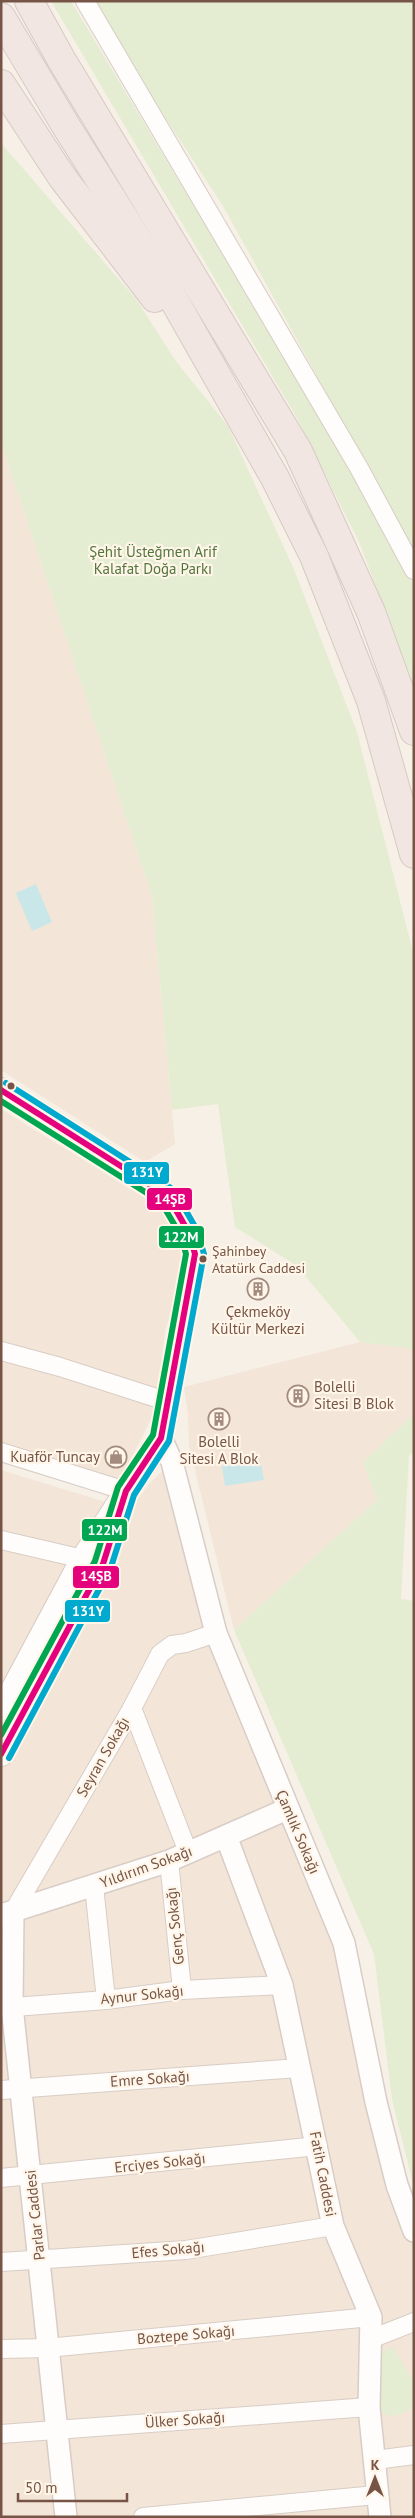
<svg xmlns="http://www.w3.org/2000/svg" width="415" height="2518" font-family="'PT Sans',sans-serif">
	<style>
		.residential { fill: #f3e5d7 }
		.green { fill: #e4edd1 }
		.water { fill: #c9e7e8 }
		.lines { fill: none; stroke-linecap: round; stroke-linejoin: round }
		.minor-casing { stroke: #d8cdc6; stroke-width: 20 }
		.tertiary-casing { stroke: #d8cdc6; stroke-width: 24 }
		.secondary-casing { stroke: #d7ccc4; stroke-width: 26 }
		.motorway-casing { stroke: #d6cac4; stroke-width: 30 }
		.minor { stroke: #fefdfb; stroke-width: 18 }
		.tertiary { stroke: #fefdfb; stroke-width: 21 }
		.secondary { stroke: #fefdfb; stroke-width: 24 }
		.motorway { stroke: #f1e6e2; stroke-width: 28 }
		.bus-1-casing { stroke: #fff5e8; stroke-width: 10 }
		.bus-2-casing { stroke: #fff5e8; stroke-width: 10 }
		.bus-3-casing { stroke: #fff5e8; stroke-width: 10 }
		.bus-1 { stroke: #e5007d; stroke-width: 6 }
		.bus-2 { stroke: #00a651; stroke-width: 6 }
		.bus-3 { stroke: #00a9ce; stroke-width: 6 }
		.bus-dot { fill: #765547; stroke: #fff5e8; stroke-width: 2 }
		.labels { text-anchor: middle; stroke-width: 4.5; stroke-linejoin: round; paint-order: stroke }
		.bus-label { font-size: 14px; fill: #765547; stroke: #fff5e8; text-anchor: start }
		.park-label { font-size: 15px; fill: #50763c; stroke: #fff5e8 }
		.poi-label { font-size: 15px; fill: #765547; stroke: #fff5e8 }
		.street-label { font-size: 15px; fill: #765547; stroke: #fff5e8 }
		.line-badge { stroke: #fff5e8; stroke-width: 2 }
		.badge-label { font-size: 14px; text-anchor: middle; font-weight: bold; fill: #fff }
	</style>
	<rect width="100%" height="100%" fill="#f7f0e7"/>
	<g class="residential">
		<polygon points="1,442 152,896 175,1144 145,1162 1,1070"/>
		<polygon points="1,1109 182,1221 185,1266 165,1331 156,1409 118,1485 1,1450"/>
		<polygon points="360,1342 408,1348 414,1352 414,1414 363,1462 377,1500 234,1630 189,1445 188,1414 184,1387"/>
		<polygon points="174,1459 212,1633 336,1918 414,2230 414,2517 1,2517 1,1764 133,1505 151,1482"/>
		<polygon points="1,1470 109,1503 1,1703"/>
	</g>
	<g class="green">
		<polygon points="51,1 71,1 341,452 406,570 414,586 414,688 360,544 297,418"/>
		<polygon points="96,1 414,1 414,551 223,206 140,79"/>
		<polygon points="1,143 136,299 175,360 228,426 293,567 357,732 414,956 414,1352 408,1348 360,1342 297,1266 235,1227 218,1104 172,1110 152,896 1,442"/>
		<polygon points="414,1414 414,1452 409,1455 401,1599 414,1601 414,2188 392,2099 374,1954 234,1630 377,1500 363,1462"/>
		<path d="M 393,2347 L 414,2384 L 414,2407 C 396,2418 390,2419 373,2408 L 373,2354 Z"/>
	</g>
	<g class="water">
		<polygon points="36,884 52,922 32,931 16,893"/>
		<polygon points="260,1460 264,1480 225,1486 222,1466"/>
	</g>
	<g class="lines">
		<g class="minor-casing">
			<g id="minor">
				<polyline points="85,1 359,468 414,570"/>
				<polyline points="1,1351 60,1367 169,1402"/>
				<polyline points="1,1452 126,1491"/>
				<polyline points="1,1540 83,1559"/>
				<polyline points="132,1708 188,1852"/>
				<polyline points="169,1861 182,1990"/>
				<polyline points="94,1886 106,2000"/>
				<polyline points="13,1912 132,1708 160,1654 172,1645 186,1643 216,1633"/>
				<polyline points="1,2008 106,2000 182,1990 282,1985"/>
				<polyline points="1,2090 299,2068"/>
				<polyline points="1,2178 318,2146"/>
				<polyline points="1,2262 186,2250 333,2226"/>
				<polyline points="371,2339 414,2322"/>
				<polyline points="1,2349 47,2348 371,2317"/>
				<polyline points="1,2434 369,2407"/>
				<polyline points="375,2460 414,2455"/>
				<polyline points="143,2517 376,2495"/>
			</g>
		</g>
		<g class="tertiary-casing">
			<g id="tertiary">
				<polyline points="161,1438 172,1462 216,1633 344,1943 376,2102 397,2185 414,2231"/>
				<polyline points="226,1836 282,1985 333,2226 371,2317 369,2407 380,2517"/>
				<polyline points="13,1912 12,2006 66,2517"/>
				<polyline points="1,1915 169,1861 287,1809"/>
			</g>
		</g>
		<g class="secondary-casing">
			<g id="secondary">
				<polyline points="1,1090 168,1196 189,1233 195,1254 161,1438 83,1559 1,1712"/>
				<polyline points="1,1754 103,1564 116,1524"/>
			</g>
		</g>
		<g class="motorway-casing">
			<g id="motorway">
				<polyline points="29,1 61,59 298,451 371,612 414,731"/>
				<polyline points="1,17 66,126 158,272 275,478 314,556 371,701 414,854"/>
				<polyline points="1,84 62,177 155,298"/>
			</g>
		</g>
		<use href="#minor" class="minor"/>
		<use href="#tertiary" class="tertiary"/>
		<use href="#secondary" class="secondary"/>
		<use href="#motorway" class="motorway"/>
		<g class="bus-1-casing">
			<polyline id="bus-1" points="1,1090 168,1196 189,1233 195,1254 161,1438 126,1491 103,1564 1,1754"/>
		</g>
		<g class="bus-2-casing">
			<polyline id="bus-2" points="1,1101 161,1202 181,1236 186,1254 153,1435 118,1487 95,1561 1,1735"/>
		</g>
		<g class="bus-3-casing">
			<polyline id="bus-3" points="6,1083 174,1190 197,1230 204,1254 169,1441 134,1495 111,1567 9,1758"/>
		</g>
		<use href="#bus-1" class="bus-1"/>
		<use href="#bus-2" class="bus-2"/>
		<use href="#bus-3" class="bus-3"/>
	</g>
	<defs>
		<g id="building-ring" transform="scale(1.125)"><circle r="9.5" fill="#fff5e8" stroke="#a38b7f" stroke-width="1.5"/><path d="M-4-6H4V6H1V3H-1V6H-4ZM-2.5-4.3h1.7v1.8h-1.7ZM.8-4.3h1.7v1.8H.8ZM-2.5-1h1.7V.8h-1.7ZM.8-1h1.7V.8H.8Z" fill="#a38b7f"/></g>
		<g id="shop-ring" transform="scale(1.125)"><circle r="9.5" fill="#fff5e8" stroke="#a38b7f" stroke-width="1.5"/><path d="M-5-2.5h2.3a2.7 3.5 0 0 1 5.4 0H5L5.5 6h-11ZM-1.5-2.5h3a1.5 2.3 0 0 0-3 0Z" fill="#a38b7f"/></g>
	</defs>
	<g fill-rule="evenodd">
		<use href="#building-ring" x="258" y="1289"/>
		<use href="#building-ring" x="298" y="1396"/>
		<use href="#building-ring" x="219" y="1419"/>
		<use href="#shop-ring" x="116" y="1457"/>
	</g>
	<g class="bus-dot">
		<circle cx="11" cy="1086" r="4.5"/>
		<circle cx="203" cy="1259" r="4.5"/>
	</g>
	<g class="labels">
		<g class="bus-label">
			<text x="212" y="1256">Şahinbey<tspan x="212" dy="17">Atatürk Caddesi</tspan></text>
		</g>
		<g class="park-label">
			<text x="153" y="557">Şehit Üsteğmen Arif<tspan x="153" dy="17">Kalafat Doğa Parkı</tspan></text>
		</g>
		<g class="poi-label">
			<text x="258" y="1317">Çekmeköy<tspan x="258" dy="17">Kültür Merkezi</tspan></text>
			<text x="314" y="1392" text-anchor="start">Bolelli<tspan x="314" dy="17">Sitesi B Blok</tspan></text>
			<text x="219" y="1447">Bolelli<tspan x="219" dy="17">Sitesi A Blok</tspan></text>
			<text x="100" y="1462" text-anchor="end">Kuaför Tuncay</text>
		</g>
		<g class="street-label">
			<text transform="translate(103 1757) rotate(-60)" y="5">Seyran Sokağı</text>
			<text transform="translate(298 1832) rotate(67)" y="5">Çamlık Sokağı</text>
			<text transform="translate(146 1867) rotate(-20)" y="5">Yıldırım Sokağı</text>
			<text transform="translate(175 1926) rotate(-96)" y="5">Genç Sokağı</text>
			<text transform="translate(142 1995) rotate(-6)" y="5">Aynur Sokağı</text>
			<text transform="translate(150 2079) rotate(-4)" y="5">Emre Sokağı</text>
			<text transform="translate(160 2163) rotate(-6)" y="5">Erciyes Sokağı</text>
			<text transform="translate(323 2174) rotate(79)" y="5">Fatih Caddesi</text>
			<text transform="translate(35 2215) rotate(-96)" y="5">Parlar Caddesi</text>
			<text transform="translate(168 2250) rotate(-5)" y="5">Efes Sokağı</text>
			<text transform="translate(186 2335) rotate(-5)" y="5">Boztepe Sokağı</text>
			<text transform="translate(185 2420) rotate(-4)" y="5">Ülker Sokağı</text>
		</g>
	</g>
	<g class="line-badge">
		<rect x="123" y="1161" width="47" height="24" rx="5" fill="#00a9ce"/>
		<rect x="146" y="1187" width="47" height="24" rx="5" fill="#e5007d"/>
		<rect x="158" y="1225" width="47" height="24" rx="5" fill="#00a651"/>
		<rect x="81" y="1518" width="47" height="24" rx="5" fill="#00a651"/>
		<rect x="72" y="1565" width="48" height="24" rx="5" fill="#e5007d"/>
		<rect x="64" y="1599" width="47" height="24" rx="5" fill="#00a9ce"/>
	</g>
	<g class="badge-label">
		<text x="147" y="1177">131Y</text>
		<text x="170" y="1204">14ŞB</text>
		<text x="181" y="1242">122M</text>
		<text x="105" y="1535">122M</text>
		<text x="96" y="1581">14ŞB</text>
		<text x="88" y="1616">131Y</text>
	</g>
	<rect width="415" height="2518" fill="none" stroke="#765547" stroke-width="5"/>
	<g transform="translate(375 2478)" stroke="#fff5e8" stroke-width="4" paint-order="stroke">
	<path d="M0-4L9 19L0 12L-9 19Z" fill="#765547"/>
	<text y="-8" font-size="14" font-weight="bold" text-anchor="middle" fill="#765547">K</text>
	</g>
	<path d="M18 2493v8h109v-8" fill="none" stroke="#765547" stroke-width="2.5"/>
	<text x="25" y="2493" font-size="15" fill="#765547" stroke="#fff5e8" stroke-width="4" paint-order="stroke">50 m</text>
</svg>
